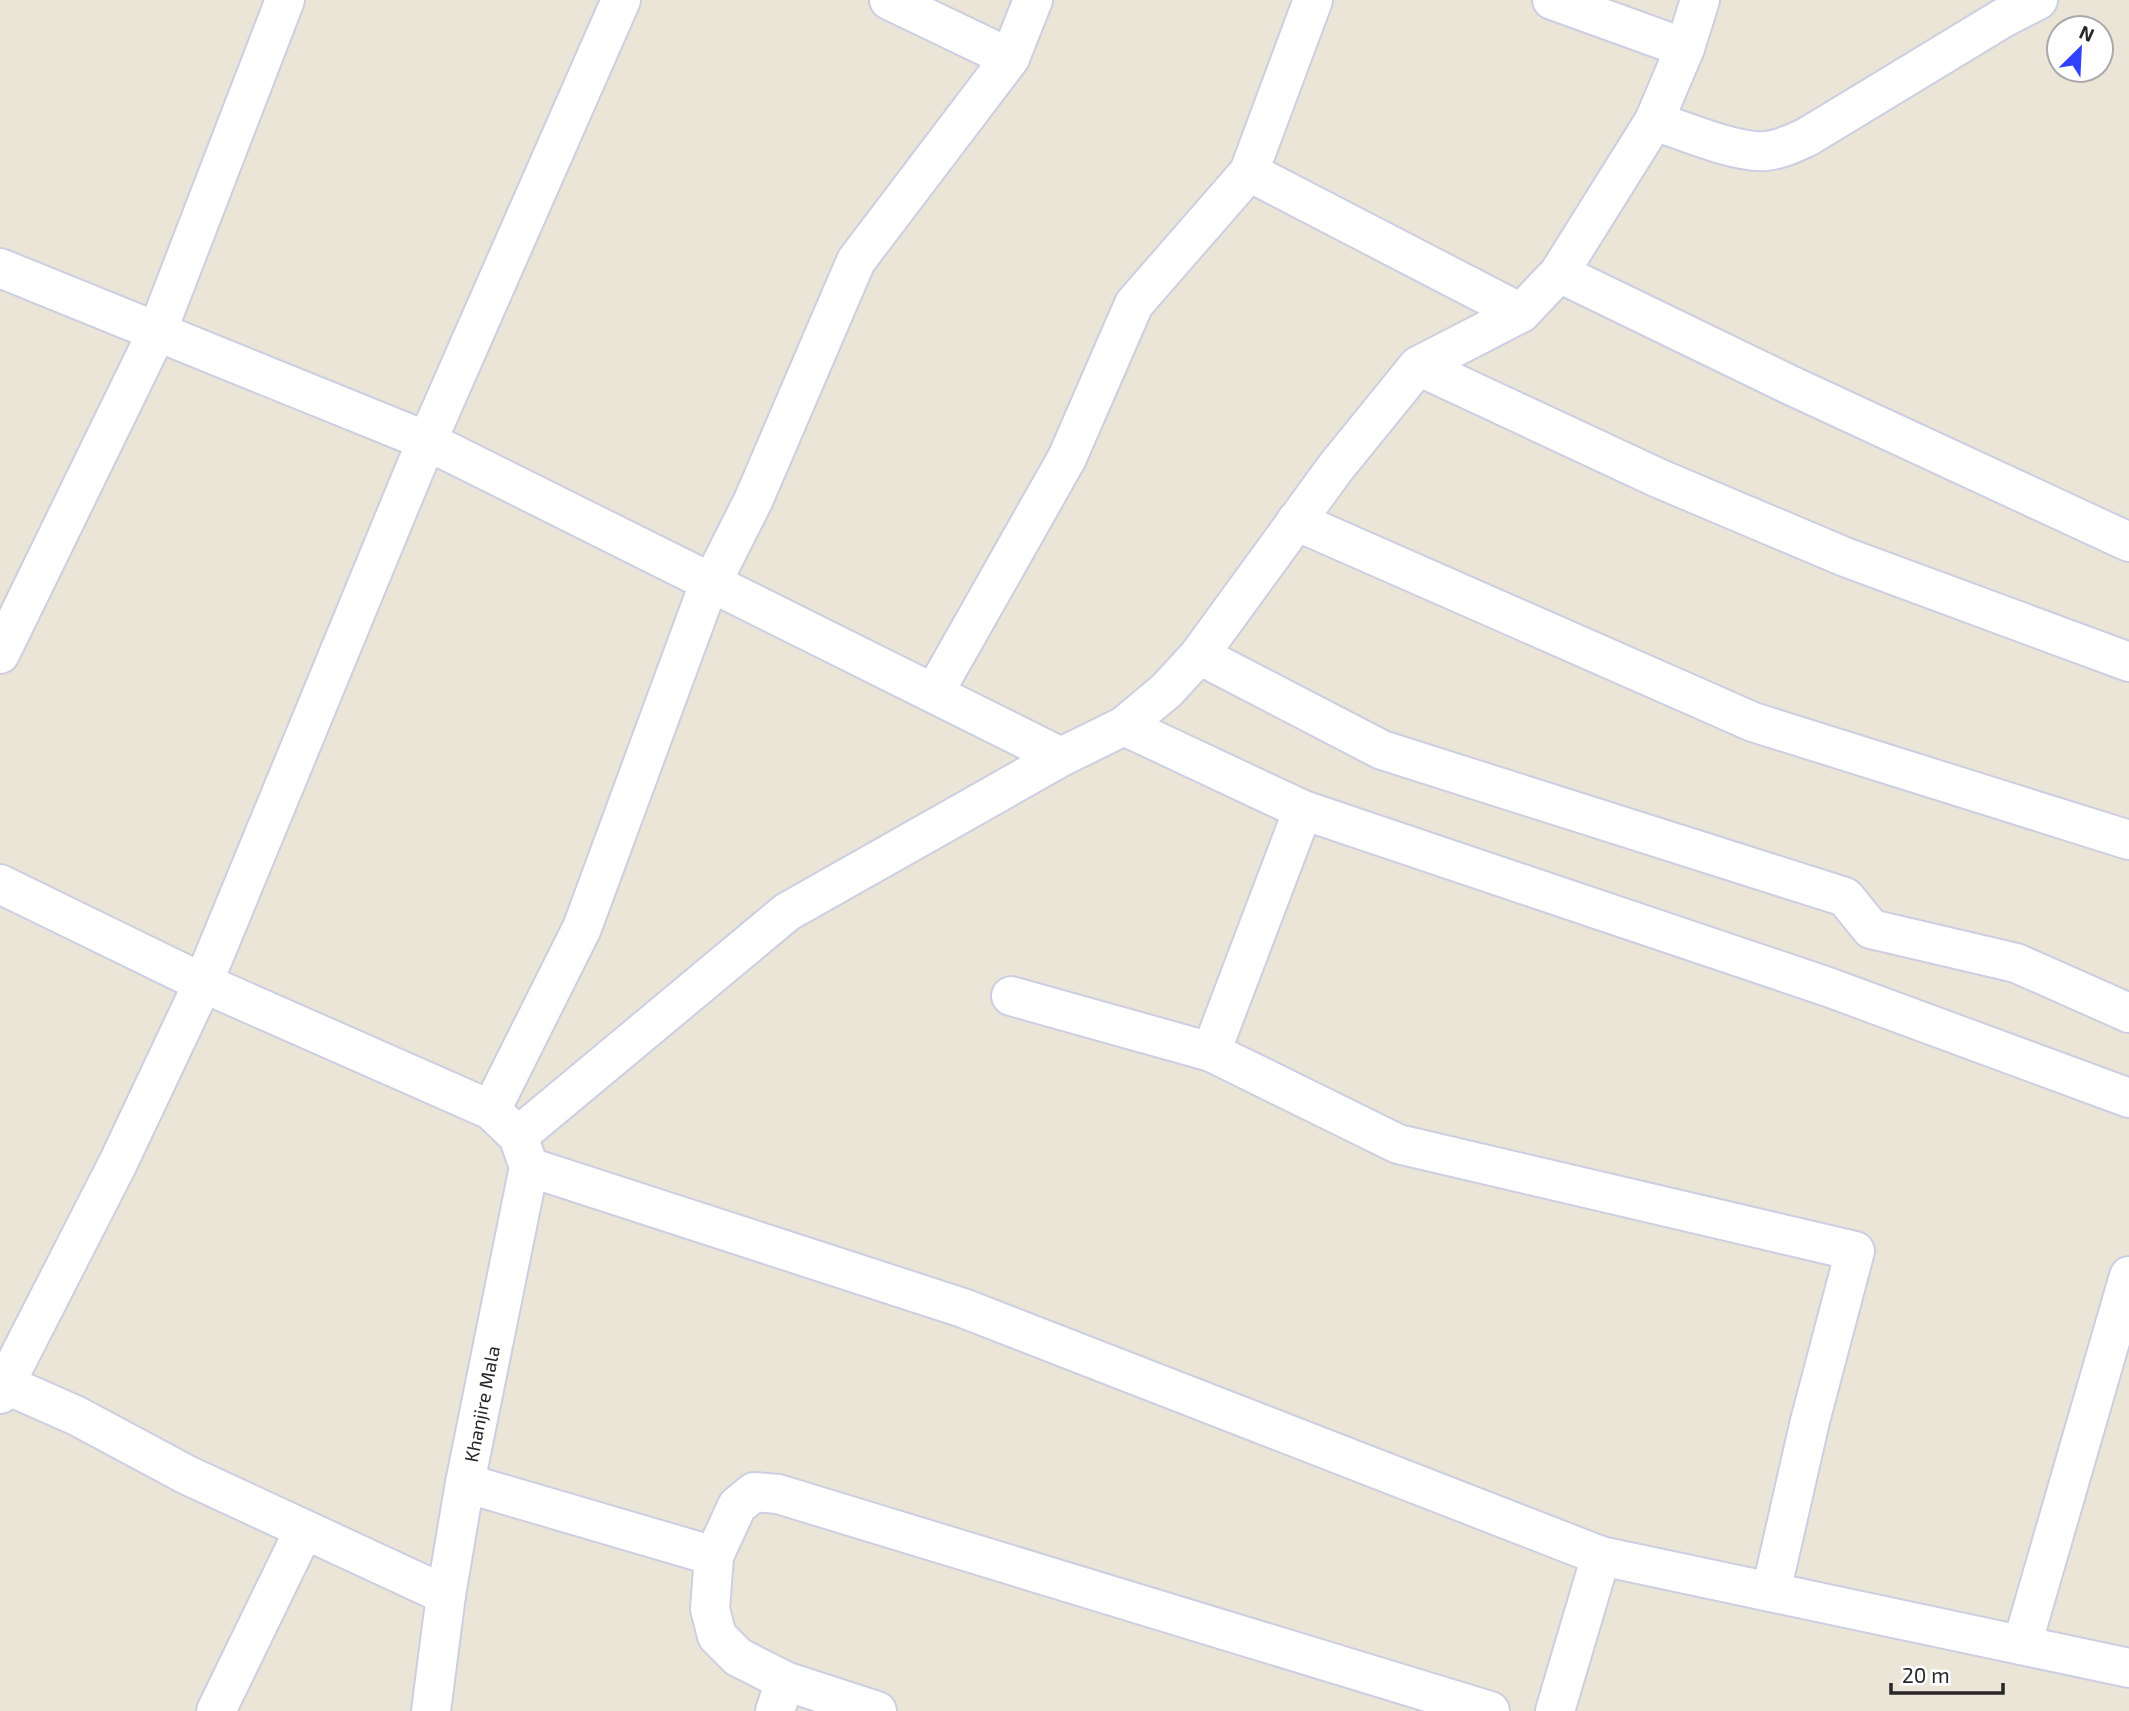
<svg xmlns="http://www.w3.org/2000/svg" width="2129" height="1711" font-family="'Exo 2',sans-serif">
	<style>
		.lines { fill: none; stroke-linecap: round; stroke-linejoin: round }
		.street-casing { stroke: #cccee2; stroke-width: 42 }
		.secondary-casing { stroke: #cccee2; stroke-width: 42 }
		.street { stroke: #fff; stroke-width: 38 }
		.secondary { stroke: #fff; stroke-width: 38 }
		.labels { text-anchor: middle; stroke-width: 6; stroke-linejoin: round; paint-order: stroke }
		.street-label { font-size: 19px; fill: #272727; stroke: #fff }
	</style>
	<rect width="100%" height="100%" fill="#ebe5d7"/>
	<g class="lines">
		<g class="street-casing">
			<g id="street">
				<polyline points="889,0 1010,58"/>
				<polyline points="1552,0 1685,48"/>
				<path d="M 1654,121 C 1682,130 1738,154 1765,151 C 1780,150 1794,143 1807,137 L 2003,18 L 2038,0"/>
				<polyline points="1249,172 1521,313"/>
				<polyline points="0,268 427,441 1061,757"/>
				<polyline points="1559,273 1788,384 2129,542"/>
				<polyline points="1418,366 1658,478 1845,557 2129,662"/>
				<polyline points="1296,521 1753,722 2129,840"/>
				<polyline points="0,654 157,332 285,0"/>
				<polyline points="1199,655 1382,750 1845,897 1871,929 2016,963 2129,1013"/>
				<polyline points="934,693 1067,458 1134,304 1249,172 1313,0"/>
				<polyline points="1124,726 1303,810 1828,987 2129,1098"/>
				<polyline points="1303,810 1211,1052 1398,1144 1855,1251 1810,1421 1771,1592"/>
				<polyline points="1011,996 1211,1052"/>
				<polyline points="491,1110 582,928 703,600 753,501 856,261 1010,58 1033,0"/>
				<polyline points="0,1382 77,1416 187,1475 446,1595"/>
				<polyline points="0,1394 118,1163 203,983 414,471 621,0"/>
				<polyline points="465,1483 714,1556"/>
				<polyline points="2022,1645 2129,1276"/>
				<polyline points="785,1681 738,1657 717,1636 710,1609 714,1556 737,1506 754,1492 778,1494 1490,1711"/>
				<polyline points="216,1711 304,1530"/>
				<polyline points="775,1711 785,1681 877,1711"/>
				<polyline points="1555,1711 1601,1556"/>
			</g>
		</g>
		<g class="secondary-casing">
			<g id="secondary">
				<polyline points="0,884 203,983 491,1110 518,1136 529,1167 465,1483 446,1595 431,1711"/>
				<polyline points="518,1136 787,912 1061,757 1124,726 1167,690 1199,655 1336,467 1418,366 1521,313 1559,273 1654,121 1685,48 1700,0"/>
				<polyline points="529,1167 963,1308 1601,1556 2129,1668"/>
			</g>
		</g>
		<use href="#street" class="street"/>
		<use href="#secondary" class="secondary"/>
	</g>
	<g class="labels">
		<g class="street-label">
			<text transform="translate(482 1404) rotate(-79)" y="7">Khanjire Mala</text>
		</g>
	</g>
	<g transform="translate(2080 49) rotate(24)"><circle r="33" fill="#ffffff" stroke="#a9a9a9" stroke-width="2"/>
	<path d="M0-5L12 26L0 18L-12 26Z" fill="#3142ff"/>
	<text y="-10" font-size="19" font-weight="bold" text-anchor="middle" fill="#272727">N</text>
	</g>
	<path d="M1891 1683v10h112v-10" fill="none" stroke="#272727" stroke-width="3.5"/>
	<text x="1902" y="1683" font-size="21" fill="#272727" stroke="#ffffff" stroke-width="5" paint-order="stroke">20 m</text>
</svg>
